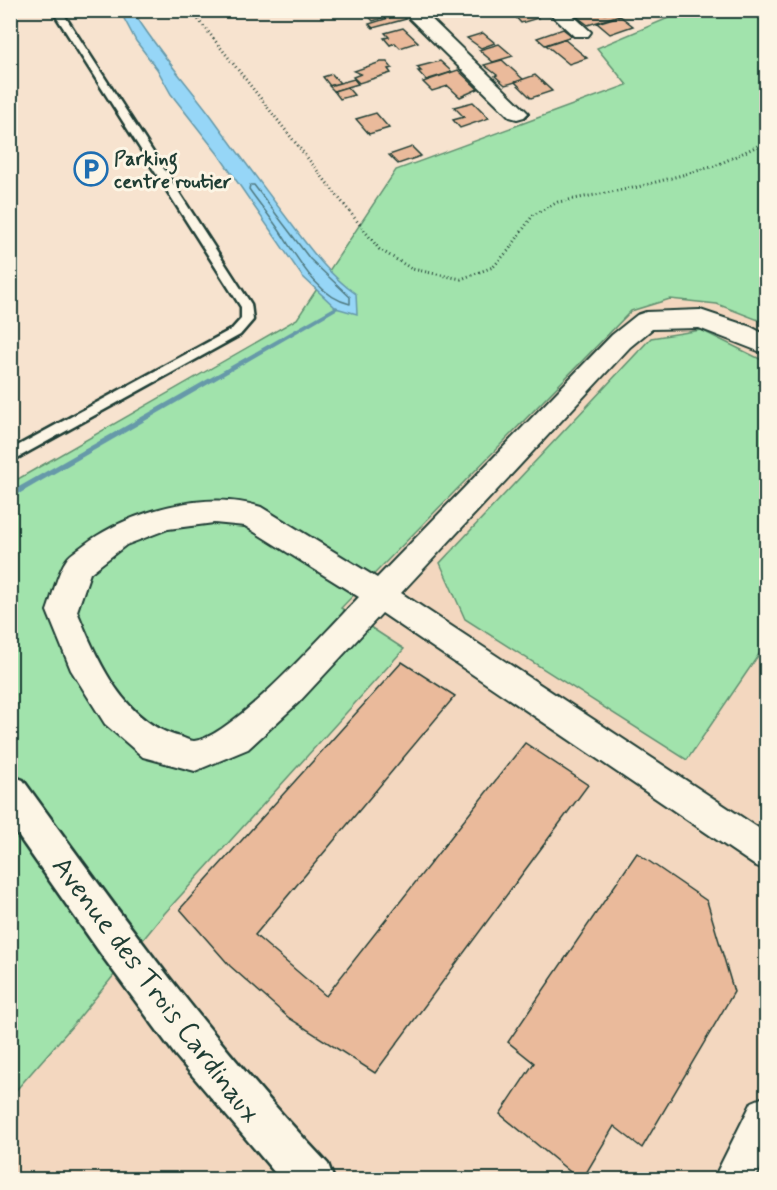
<svg xmlns="http://www.w3.org/2000/svg" width="777" height="1190" font-family="Mynerve,sans-serif">
	<style>
		.built { fill: #f3d7bf }
		.green { fill: #a1e3ac; stroke: #609070; stroke-width: 1.5 }
		.water { fill: #96d6f7; stroke: #6699a9; stroke-width: 1.5 }
		.lines { fill: none; stroke-linecap: round; stroke-linejoin: round }
		.shore { stroke: #4f7a82; stroke-width: 1.5 }
		.stream { fill: #6699a9; fill-rule: evenodd }
		.building { fill: #eaba9b; stroke: #1f3d34; stroke-width: 1.5 }
		.service-casing { stroke: #1f3d34; stroke-width: 5 }
		.minor-casing { stroke: #1f3d34; stroke-width: 4 }
		.secondary-casing { stroke: #1f3d34; stroke-width: 5 }
		.path { stroke: #1f3d34; stroke-width: 3; stroke-dasharray: 1 3; stroke-linecap: butt }
		.service { fill: #fcf5e5; fill-rule: evenodd }
		.minor { fill: #fcf5e5; fill-rule: evenodd }
		.secondary { fill: #fcf5e5; fill-rule: evenodd }
		.labels { text-anchor: middle; stroke-width: 6; stroke-linejoin: round; paint-order: stroke }
		.far-poi-label { font-size: 20px; font-weight: bold; fill: #1f3d34; stroke: #fcf5e5; text-anchor: start }
		.near-street-label { font-size: 28px; fill: #1f3d34; stroke: #fcf5e5 }
	</style>
	<rect width="100%" height="100%" fill="#f7e3cf"/>
	<filter id="ink" filterUnits="userSpaceOnUse"><feTurbulence type="fractalNoise" baseFrequency=".0167" numOctaves="2"/><feDisplacementMap in="SourceGraphic" scale="12" xChannelSelector="R" yChannelSelector="G"/><feConvolveMatrix kernelMatrix="1 2 1 2 8 2 1 2 1" color-interpolation-filters="sRGB"/></filter>
	<g filter="url(#ink)">
		<polygon class="built" points="670,299 717,304 766,323 766,1179 11,1180 11,1096 74,1024 164,914 403,648 341,608 631,311"/>
		<g class="green">
			<polygon points="685,11 766,11 766,323 717,304 670,299 631,311 341,608 404,649 164,914 74,1024 11,1096 11,483 297,319 396,170 627,85 597,48"/>
			<polygon points="701,330 766,362 766,644 687,760 465,619 440,563 651,338"/>
		</g>
		<path class="water" d="M 120,11 L 133,11 C 156,49 185,81 212,117 C 235,149 259,181 283,213 C 305,242 326,273 356,294 L 357,314 L 336,308 L 302,276 L 218,154 L 171,94 L 157,69 L 136,41 Z"/>
		<g class="lines">
			<path class="shore" d="M 250,185 L 254,185 L 310,259 L 350,297 L 350,304 C 315,296 296,254 277,227 C 268,214 258,202 249,189 Z"/>
			<polygon class="stream" points="336,306 338,307 338,309 10,499 10,492"/>
		</g>
		<g class="building">
			<polygon points="363,10 386,10 391,15 373,21"/>
			<polygon points="513,10 529,10 538,18 521,23 513,14 516,13"/>
			<polygon points="601,10 605,14 618,10 623,14 588,25 576,16"/>
			<polygon points="401,14 406,19 373,28 369,24"/>
			<polygon points="620,16 633,26 610,34 597,23"/>
			<polygon points="403,28 418,42 400,48 395,43 390,45 384,38 389,37 385,33"/>
			<polygon points="563,29 572,36 545,45 537,38"/>
			<polygon points="483,33 495,43 481,48 467,38"/>
			<polygon points="564,39 587,58 569,64 546,45"/>
			<polygon points="499,44 513,56 493,62 479,50"/>
			<polygon points="502,60 523,79 523,80 505,85 495,76 497,75 484,65"/>
			<polygon points="440,61 452,72 426,80 418,71 421,71 417,67"/>
			<polygon points="381,62 387,62 392,68 388,69 391,73 359,83 353,77 361,74 354,71"/>
			<polygon points="458,70 478,89 460,97 448,86 432,91 423,82"/>
			<polygon points="332,74 340,83 330,86 323,77"/>
			<polygon points="535,75 552,91 531,98 515,82"/>
			<polygon points="354,79 358,84 334,91 329,86"/>
			<polygon points="347,87 354,95 340,99 334,91"/>
			<polygon points="473,102 489,118 460,128 453,120 464,117 454,107"/>
			<polygon points="376,113 389,128 369,134 356,119"/>
			<polygon points="412,147 421,156 398,164 389,155"/>
			<polygon points="402,662 455,696 255,935 326,996 525,743 588,785 375,1073 289,1018 230,966 180,909"/>
			<polygon points="637,853 707,901 734,992 642,1148 614,1126 582,1180 580,1180 500,1114 534,1063 508,1042"/>
		</g>
		<g class="lines">
			<g class="service-casing">
				<polygon id="service" points="52,10 61,10 251,304 253,320 240,335 10,462 10,450 232,329 241,319 241,307"/>
			</g>
			<g class="minor-casing">
				<g id="minor">
					<polygon points="401,10 422,10 524,109 528,113 524,117 517,119 510,117"/>
					<polygon points="546,10 567,10 591,32 588,36 574,36"/>
					<path d="M 700,310 L 751,327 L 766,335 L 766,354 L 699,328 L 652,329 L 630,347 L 401,593 L 766,833 L 766,870 L 754,865 L 382,613 L 299,702 L 248,749 L 195,771 L 143,757 L 105,724 L 71,670 L 47,611 C 53,595 57,573 67,559 C 71,553 79,549 85,544 C 130,511 206,489 261,507 L 377,578 L 612,335 L 637,315 L 646,312 ZM 214,523 L 245,526 L 359,597 C 330,627 231,739 194,741 C 190,741 184,738 181,737 C 125,724 97,660 77,611 L 90,573 L 126,545 L 168,529 Z"/>
					<polygon points="766,1096 766,1157 755,1180 713,1180 752,1102"/>
				</g>
			</g>
			<g class="secondary-casing">
				<path id="secondary" d="M 10,775 L 23,780 C 119,913 215,1045 328,1164 L 334,1180 L 281,1180 L 176,1056 L 103,957 L 10,824 Z"/>
			</g>
			<polyline class="path" points="191,10 379,249 412,269 461,279 493,267 509,250 533,215 558,202 638,187 715,166 766,142"/>
			<use href="#service" class="service"/>
			<use href="#minor" class="minor"/>
			<use href="#secondary" class="secondary"/>
		</g>
	</g>
	<defs>
		<g id="parking-ring" transform="scale(1.725)"><circle r="9.5" fill="#fcf5e5" stroke="#1f6fb2" stroke-width="1.5"/><path d="M-3.5-5.5H1a3.5 3.5 0 0 1 0 7H-1V5.5H-3.5ZM-1-3.4V-.6H.8a1.4 1.4 0 0 0 0-2.8Z" fill="#1f6fb2"/></g>
	</defs>
	<g fill-rule="evenodd">
		<use href="#parking-ring" x="91" y="169"/>
	</g>
	<g class="labels">
		<g class="far-poi-label">
			<text x="114" y="165">Parking<tspan x="114" dy="23">centre routier</tspan></text>
		</g>
		<g class="near-street-label">
			<text transform="translate(157 989) rotate(53)" y="10">Avenue des Trois Cardinaux</text>
		</g>
	</g>
	<rect width="777" height="1190" fill="none" stroke="#fcf5e5" stroke-width="36"/>
	<rect x="18" y="18" width="741" height="1154" fill="none" stroke="#1f3d34" stroke-width="2" filter="url(#ink)"/>
</svg>
